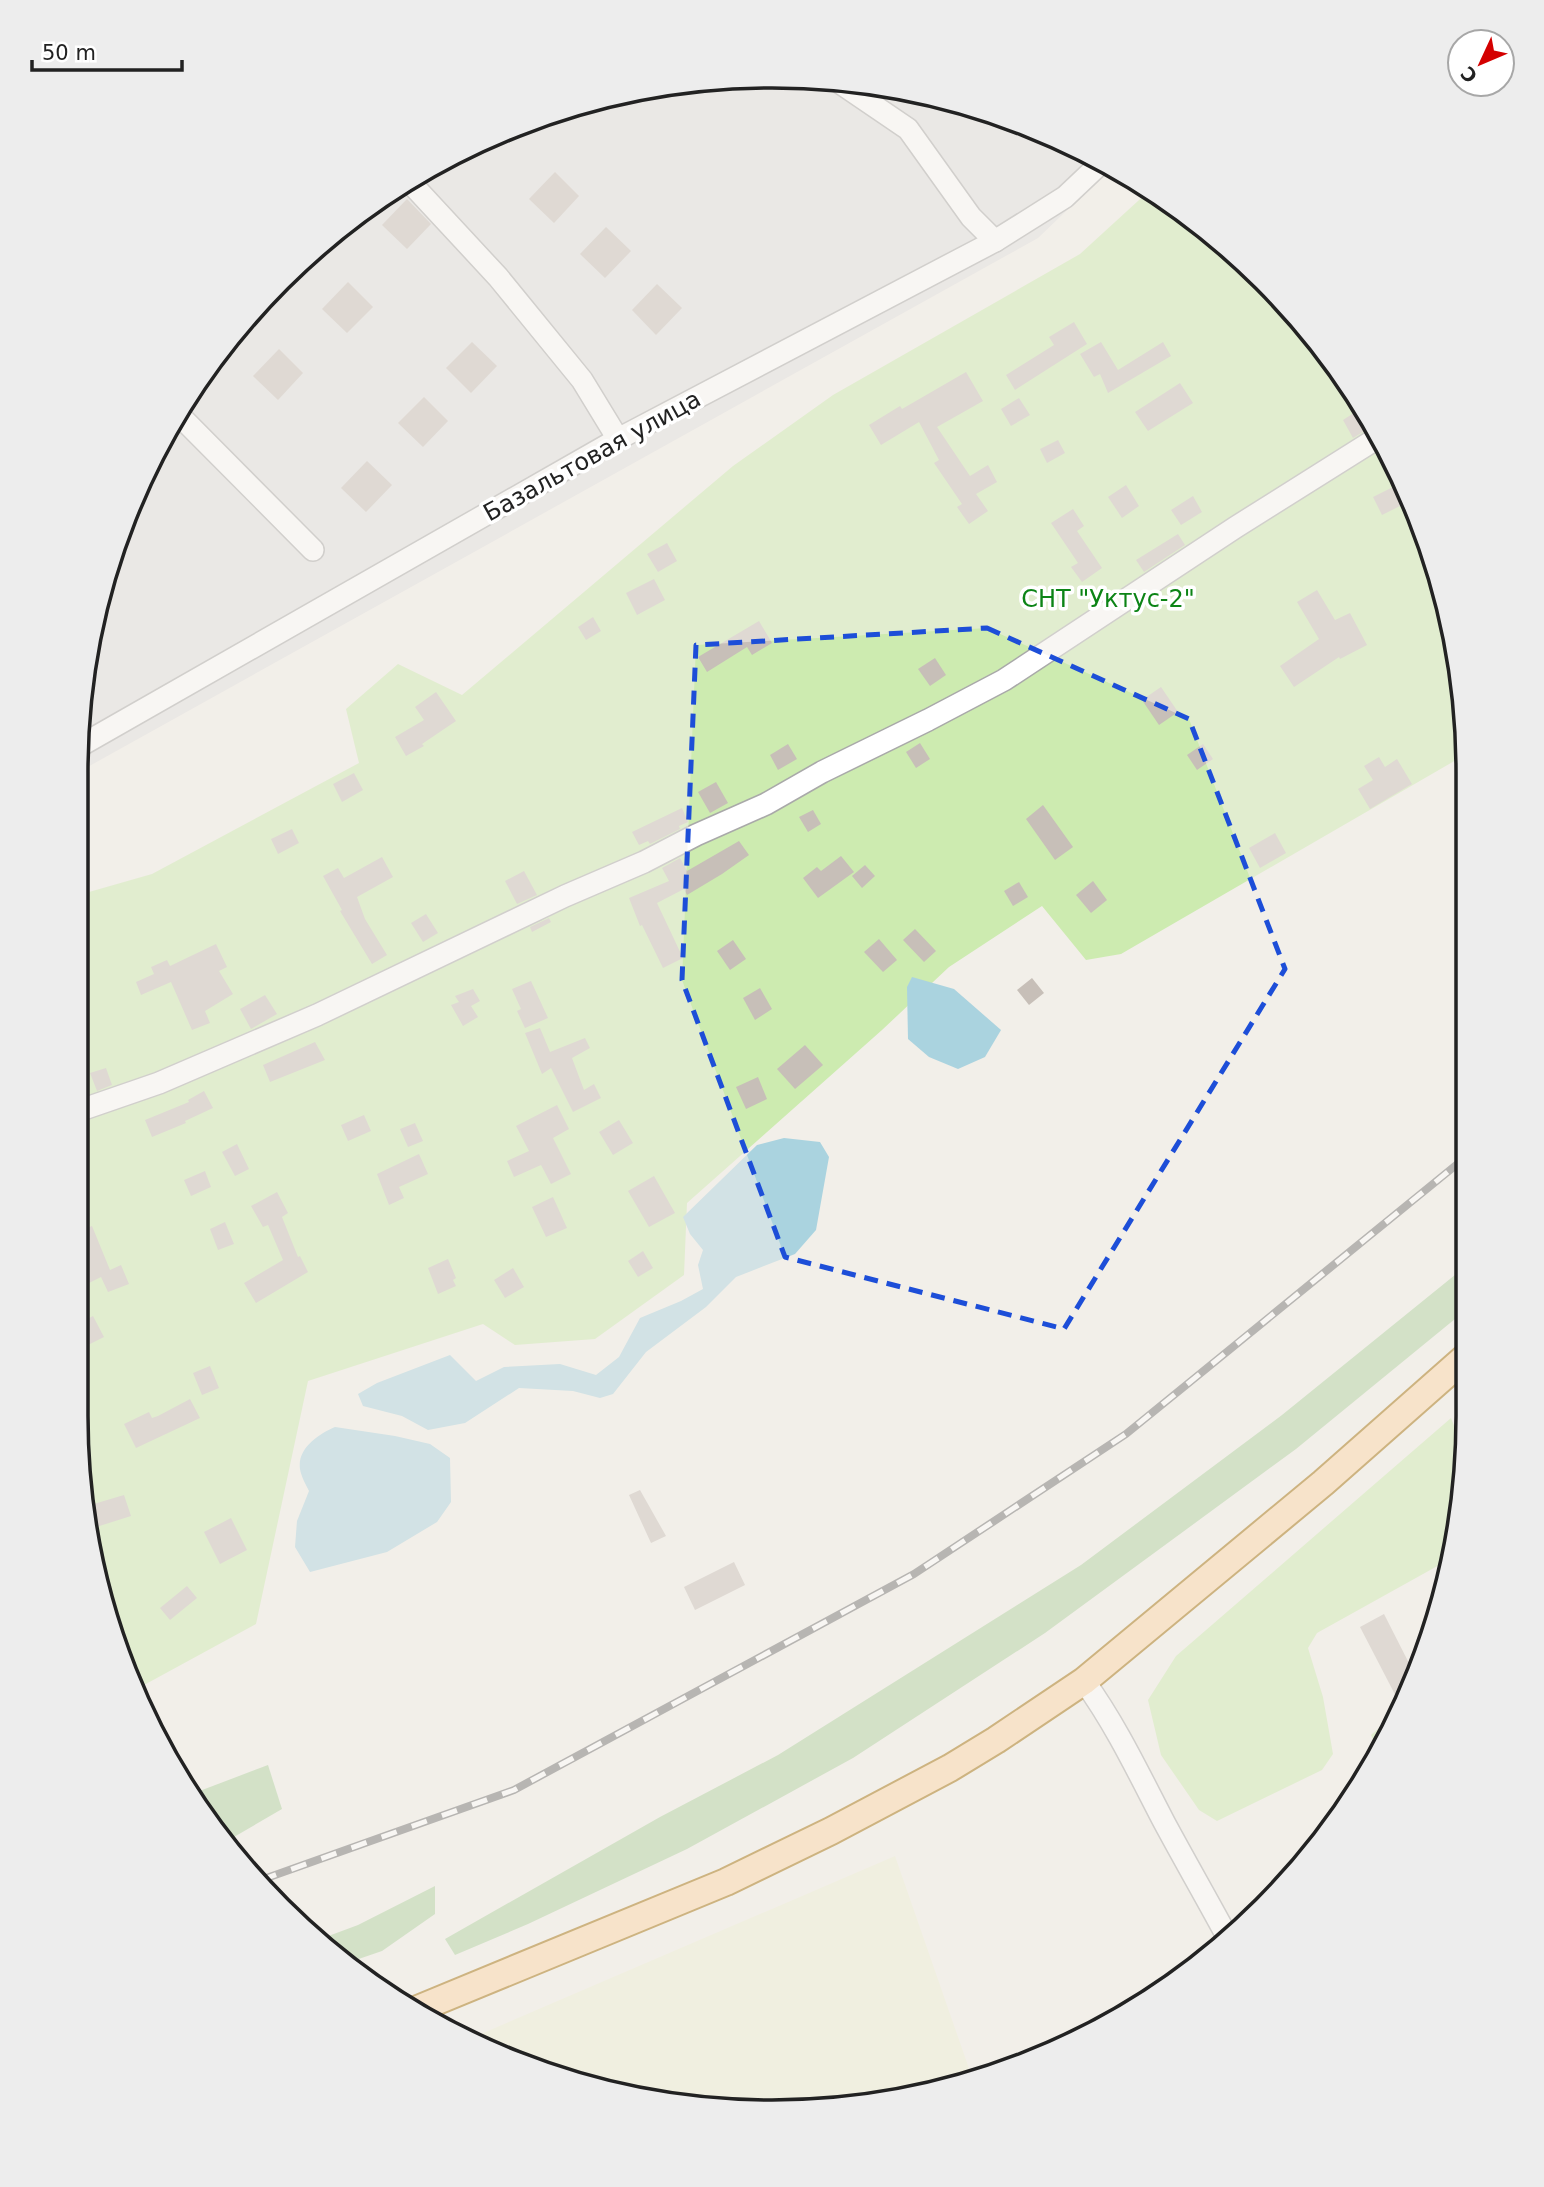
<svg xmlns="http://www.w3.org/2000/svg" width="1544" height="2187" font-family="'DejaVu Sans',sans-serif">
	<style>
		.residential { fill: #e0dfdf }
		.farmland { fill: #eef0d5 }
		.grass { fill: #cdebb0 }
		.forest { fill: #add19e }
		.water { fill: #aad3df }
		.building { fill: #c7bfb8 }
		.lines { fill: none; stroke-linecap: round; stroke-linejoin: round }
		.minor-casing { stroke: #a9a9a9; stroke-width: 24 }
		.major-casing { stroke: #a06b00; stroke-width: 30 }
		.minor { stroke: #fff; stroke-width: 21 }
		.major { stroke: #fcd6a4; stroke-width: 26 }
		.rail-casing { stroke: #707070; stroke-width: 8 }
		.rail { stroke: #fff; stroke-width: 5; stroke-dasharray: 16; stroke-linecap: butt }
		.marked { fill: none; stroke: #1d4ed8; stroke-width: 5; stroke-dasharray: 14 9; stroke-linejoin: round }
		.labels { text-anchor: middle; stroke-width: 7; stroke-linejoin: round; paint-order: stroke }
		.street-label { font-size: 24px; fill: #222; stroke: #fff }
		.park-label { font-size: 24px; fill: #0c8416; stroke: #fff }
		.rim { fill: none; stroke: #222; stroke-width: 3.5 }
	</style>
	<rect width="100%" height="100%" fill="#f2efe9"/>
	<polygon class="residential" points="817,77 952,99 1080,147 1112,167 1038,238 75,774 89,636 128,506 169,423 219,348 312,248 423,169 548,112 681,81"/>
	<polygon class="farmland" points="895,1856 973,2080 953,2088 863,2106 681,2106 505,2059 467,2040"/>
	<g class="grass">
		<polygon points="1150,190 1196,219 1296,312 1397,464 1445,591 1463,681 1463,756 1121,954 1086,960 1042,906 949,967 882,1030 687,1203 684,1275 595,1339 515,1345 483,1324 308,1381 256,1624 133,1691 99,1596 75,1415 75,896 152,874 359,763 346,709 398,664 462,695 733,466 833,395 1080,254"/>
		<polygon points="1451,1418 1458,1436 1466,1470 1450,1559 1317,1633 1308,1648 1323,1697 1333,1754 1322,1770 1217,1821 1199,1810 1161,1755 1148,1700 1176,1656"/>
		<polygon points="1399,1717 1386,1741 1376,1747 1371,1735 1379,1728"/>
	</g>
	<g class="forest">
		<polygon points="1466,1266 1466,1310 1296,1449 1045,1633 853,1758 687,1849 528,1924 455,1955 445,1939 660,1817 778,1755 1081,1565 1282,1415"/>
		<polygon points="268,1765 282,1809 227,1841 189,1795"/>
		<polygon points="435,1886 435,1914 382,1951 347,1963 315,1941 358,1925"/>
	</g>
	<g class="water">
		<polygon points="912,977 954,989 1001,1030 985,1057 958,1069 929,1057 908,1039 907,987"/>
		<polygon points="784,1138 820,1142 829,1157 816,1230 795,1254 736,1277 706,1307 646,1352 613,1394 600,1398 573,1391 519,1388 465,1423 428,1430 402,1416 363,1406 358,1394 377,1383 450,1355 476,1381 504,1367 560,1364 596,1375 619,1357 640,1318 681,1301 703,1289 698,1265 703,1250 690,1234 683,1217 757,1145"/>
		<path d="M 335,1427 L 395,1436 L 430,1444 L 450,1458 L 451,1502 L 437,1522 L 387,1552 L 310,1572 L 295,1547 L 297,1521 L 309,1491 C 306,1485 301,1476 300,1469 C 297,1448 319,1434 335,1427 Z"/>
	</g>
	<g class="building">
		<polygon points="555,172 579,196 554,223 529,199"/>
		<polygon points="407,199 431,224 407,249 382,225"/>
		<polygon points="606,227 631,251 605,278 580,254"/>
		<polygon points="348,282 373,307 347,333 322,309"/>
		<polygon points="657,284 682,308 656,335 632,310"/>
		<polygon points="1074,322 1087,344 1015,390 1006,375 1054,345 1049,337"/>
		<polygon points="472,342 497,366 471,393 446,368"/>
		<polygon points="1101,342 1118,370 1163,342 1171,356 1108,393 1100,374 1094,377 1080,354"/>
		<polygon points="279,349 303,373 278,400 253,376"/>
		<polygon points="966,372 983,401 937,427 970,476 988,465 997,482 976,494 988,511 969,524 957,507 962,504 934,463 939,460 919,422 881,445 869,425 900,406 902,409"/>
		<polygon points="1180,383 1193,403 1148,431 1135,412"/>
		<polygon points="424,397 448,421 423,447 398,423"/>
		<polygon points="1019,398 1030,415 1011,426 1001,409"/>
		<polygon points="1360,409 1371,427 1353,438 1343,420"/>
		<polygon points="1058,440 1065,453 1047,463 1040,449"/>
		<polygon points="367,461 392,485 366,512 341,488"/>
		<polygon points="1126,485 1139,506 1122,518 1108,497"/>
		<polygon points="1393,487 1402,505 1382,515 1373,497"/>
		<polygon points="1193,496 1202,512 1181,525 1171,510"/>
		<polygon points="1073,509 1084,526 1077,531 1102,568 1082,582 1071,567 1078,563 1051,523"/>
		<polygon points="1178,534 1185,545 1144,572 1136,560"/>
		<polygon points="667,543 677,561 658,572 647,554"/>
		<polygon points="654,579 665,600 637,615 626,593"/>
		<polygon points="1317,590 1335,620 1350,613 1367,645 1340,659 1339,657 1294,687 1280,666 1319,639 1297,602"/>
		<polygon points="593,617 601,631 586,640 578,627"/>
		<polygon points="759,621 772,643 752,655 747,647 707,672 698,657"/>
		<polygon points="935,658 946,675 930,686 918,669"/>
		<polygon points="1161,687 1178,712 1159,725 1142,700"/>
		<polygon points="436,692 456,721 422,744 424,746 406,756 395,737 424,720 415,707"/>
		<polygon points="920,743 930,759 916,768 906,752"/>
		<polygon points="788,744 797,759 778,770 770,755"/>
		<polygon points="1203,744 1213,759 1197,770 1187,755"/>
		<polygon points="1379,757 1385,767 1397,759 1412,784 1370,809 1358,789 1373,780 1364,766"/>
		<polygon points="354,773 363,790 342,802 333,784"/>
		<polygon points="716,782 728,803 710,813 698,792"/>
		<polygon points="1043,805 1073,847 1055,860 1026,819"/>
		<polygon points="682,808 688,822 679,826 680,829 650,844 648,841 639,845 632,832"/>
		<polygon points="813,810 821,824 808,832 799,817"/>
		<polygon points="292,829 299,843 278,854 271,839"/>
		<polygon points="1275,833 1286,853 1260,868 1249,848"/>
		<polygon points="739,841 749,855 722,874 687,895 684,889 657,903 683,958 663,968 642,925 640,926 629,898 669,881 662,868 680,858 687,871"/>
		<polygon points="841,856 854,872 818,898 803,878 817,867 821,871"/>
		<polygon points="382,857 393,877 357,897 365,919 387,955 372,964 340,911 342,910 323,876 338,868 344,878"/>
		<polygon points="865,865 875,876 862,888 852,876"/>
		<polygon points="524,871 537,895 517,904 505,881"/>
		<polygon points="1093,881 1107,900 1091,913 1076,895"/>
		<polygon points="1019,882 1028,897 1013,906 1004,891"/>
		<polygon points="426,914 438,933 423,942 411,923"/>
		<polygon points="549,918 551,922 532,932 530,927"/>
		<polygon points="915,929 936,951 924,962 903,940"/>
		<polygon points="879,939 897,960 883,972 864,952"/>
		<polygon points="733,940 746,959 730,970 717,951"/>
		<polygon points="216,944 227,967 219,971 233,994 205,1011 210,1023 192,1030 171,982 141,995 136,982 154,974 151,967 167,960 170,966"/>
		<polygon points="1032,978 1044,993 1029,1005 1017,990"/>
		<polygon points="531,981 548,1018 525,1028 517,1011 521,1009 512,989"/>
		<polygon points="760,988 772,1009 755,1020 743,998"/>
		<polygon points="473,989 480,1001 471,1006 478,1017 463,1026 451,1005 459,1002 455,996"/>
		<polygon points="265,995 277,1014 251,1029 240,1009"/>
		<polygon points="540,1028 550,1052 585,1038 590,1048 572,1058 584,1090 594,1084 601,1098 573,1112 551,1068 542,1074 525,1033"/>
		<polygon points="315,1042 325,1060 270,1082 263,1065"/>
		<polygon points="805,1045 823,1065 795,1089 777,1069"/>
		<polygon points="106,1068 112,1085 97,1091 90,1073"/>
		<polygon points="758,1077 767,1099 746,1109 736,1087"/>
		<polygon points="204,1091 213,1108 185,1121 186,1123 152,1137 145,1120 189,1102 188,1100"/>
		<polygon points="557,1105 569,1129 553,1138 571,1174 551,1184 541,1165 514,1177 507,1161 529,1151 516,1126"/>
		<polygon points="364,1115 371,1131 348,1141 341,1125"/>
		<polygon points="619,1120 633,1143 613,1155 599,1132"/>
		<polygon points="415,1123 423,1141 408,1147 400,1129"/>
		<polygon points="237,1144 249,1169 235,1176 222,1152"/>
		<polygon points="419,1154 428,1174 399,1187 404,1198 389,1205 377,1174"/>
		<polygon points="205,1171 211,1187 191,1196 184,1180"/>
		<polygon points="654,1176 675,1213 649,1227 628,1191"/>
		<polygon points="277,1192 288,1213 282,1217 298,1257 300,1256 308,1272 256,1303 244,1283 283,1260 268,1225 263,1227 251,1206"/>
		<polygon points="553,1197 567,1228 546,1237 532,1207"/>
		<polygon points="225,1222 234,1244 218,1250 210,1229"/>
		<polygon points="92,1226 110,1270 121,1265 129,1284 108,1292 101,1277 75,1290 75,1233"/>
		<polygon points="643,1251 653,1268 638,1277 628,1261"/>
		<polygon points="448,1259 456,1278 453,1280 456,1286 438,1294 428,1268"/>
		<polygon points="513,1268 524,1287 505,1298 494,1280"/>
		<polygon points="93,1316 104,1337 86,1346 75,1326"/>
		<polygon points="210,1366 219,1388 202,1395 193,1373"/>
		<polygon points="190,1399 200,1418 136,1448 124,1424 149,1412 152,1418 158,1416"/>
		<polygon points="640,1490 666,1536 651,1543 629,1495"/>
		<polygon points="124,1495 131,1516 90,1529 87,1506"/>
		<polygon points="231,1518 247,1550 220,1564 204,1532"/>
		<polygon points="734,1562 745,1585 695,1610 684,1587"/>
		<polygon points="187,1586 197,1598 170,1620 160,1608"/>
		<polygon points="1384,1614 1415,1675 1402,1708 1360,1627"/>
	</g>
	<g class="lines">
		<g class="minor-casing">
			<g id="minor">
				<polyline points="836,80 908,129 971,217 995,241"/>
				<polyline points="408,180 498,277 582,380 618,439"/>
				<polyline points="176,412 313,550"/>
				<polyline points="78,747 618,439 995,241 1065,197 1103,161"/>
				<polyline points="75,1112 159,1083 317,1015 565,896 644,862 696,835 766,804 822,772 928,720 1004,680 1236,527 1379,437"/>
				<path d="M 1084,1681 C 1116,1725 1139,1774 1164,1822 C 1185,1861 1208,1901 1229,1940"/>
			</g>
		</g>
		<g class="major-casing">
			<polyline id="major" points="413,2011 726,1882 831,1831 950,1768 996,1740 1084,1681 1323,1483 1467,1356"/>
		</g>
		<use href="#minor" class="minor"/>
		<use href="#major" class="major"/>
		<g class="rail-casing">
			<polyline id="rail" points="261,1880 514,1790 914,1574 1126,1434 1466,1157"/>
		</g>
		<use href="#rail" class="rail"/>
	</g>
	<path d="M0 0H1544V2187H0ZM 987,628 L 1189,719 L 1285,969 L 1064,1329 L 785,1257 L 682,980 L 696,645 Z" fill="#f2efe9" fill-opacity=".55" fill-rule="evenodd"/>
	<path class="marked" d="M 987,628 L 1189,719 L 1285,969 L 1064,1329 L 785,1257 L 682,980 L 696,645 Z"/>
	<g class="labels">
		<g class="street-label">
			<text transform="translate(592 456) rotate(-29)" y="8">Базальтовая улица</text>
		</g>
		<g class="park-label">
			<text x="1108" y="607">СНТ "Уктус-2"</text>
		</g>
	</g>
	<path d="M0 0H1544V2187H0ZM772 88H772A684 684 0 0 1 1456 772V1416A684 684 0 0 1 772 2100H772A684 684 0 0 1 88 1416V772A684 684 0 0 1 772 88Z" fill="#ededed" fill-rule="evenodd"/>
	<path class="rim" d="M772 88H772A684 684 0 0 1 1456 772V1416A684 684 0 0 1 772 2100H772A684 684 0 0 1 88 1416V772A684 684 0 0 1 772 88Z"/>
	<g transform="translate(1481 63) rotate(226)"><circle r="33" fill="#ffffff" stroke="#a7a7a7" stroke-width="2"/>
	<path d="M0-5L12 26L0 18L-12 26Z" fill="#d40000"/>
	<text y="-10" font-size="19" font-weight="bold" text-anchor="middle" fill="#222222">С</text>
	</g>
	<path d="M32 60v10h150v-10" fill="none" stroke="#222222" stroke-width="3.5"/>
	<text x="42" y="60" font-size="21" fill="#222222" stroke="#ffffff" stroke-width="5" paint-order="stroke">50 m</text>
</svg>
